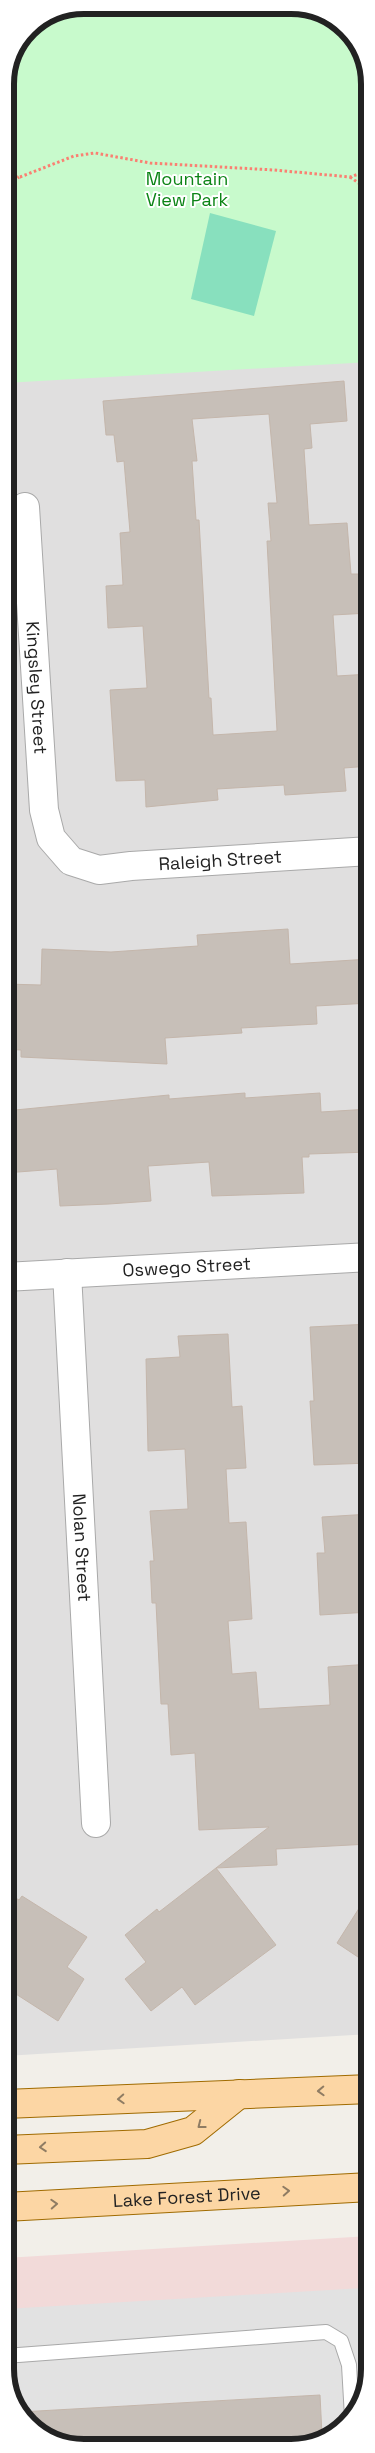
<svg xmlns="http://www.w3.org/2000/svg" width="375" height="2453" font-family="'Space Grotesk',sans-serif">
	<style>
		.residential { fill: #e0dfdf }
		.commercial { fill: #f2dad9 }
		.park { fill: #c8facc }
		.pitch { fill: #88e0be }
		.parking { fill: #e2e2e2 }
		.building { fill: #c7bfb8; stroke: #c4b6ab; fill-rule: evenodd }
		.lines { fill: none; stroke-linecap: round; stroke-linejoin: round }
		.service-casing { stroke: #a9a9a9; stroke-width: 16 }
		.minor-casing { stroke: #a9a9a9; stroke-width: 30 }
		.primary-casing { stroke: #a06b00; stroke-width: 30 }
		.path { stroke: #fa8072; stroke-width: 3; stroke-dasharray: 2.5 2.5; stroke-linecap: butt }
		.service { stroke: #fff; stroke-width: 14 }
		.minor { stroke: #fff; stroke-width: 28 }
		.primary { stroke: #fcd6a4; stroke-width: 28 }
		.oneway { stroke: #8f7c63 }
		.labels { text-anchor: middle; stroke-width: 4; stroke-linejoin: round; paint-order: stroke }
		.park-label { font-size: 18px; fill: #0c8416; stroke: #fff }
		.street-label { font-size: 18px; fill: #222; stroke: #fff }
		.rim { fill: none; stroke: #222; stroke-width: 6 }
	</style>
	<rect width="100%" height="100%" fill="#f2efe9"/>
	<polygon class="residential" points="83,5 312,8 351,32 370,78 370,2034 5,2056 5,78 28,28"/>
	<polygon class="commercial" points="370,2236 370,2370 350,2422 63,2445 5,2375 5,2258"/>
	<polygon class="park" points="83,5 312,8 351,32 370,78 370,362 5,383 5,78 28,28"/>
	<polygon class="pitch" points="210,213 276,231 254,316 191,299"/>
	<polygon class="parking" points="363,2288 368,2376 350,2422 297,2448 63,2445 24,2421 5,2375 5,2309"/>
	<g class="building">
		<path d="M 344,381 L 347,421 L 310,424 L 312,448 L 304,449 L 309,525 L 347,523 L 351,574 L 367,574 L 369,613 L 333,615 L 337,676 L 370,674 L 370,766 L 344,768 L 346,791 L 285,795 L 284,785 L 217,789 L 218,800 L 146,807 L 145,780 L 116,781 L 110,690 L 147,688 L 143,626 L 108,628 L 106,586 L 123,585 L 120,533 L 130,532 L 124,461 L 117,462 L 114,435 L 106,435 L 103,401 ZM 269,414 L 277,503 L 268,503 L 271,541 L 267,541 L 277,731 L 213,735 L 211,698 L 209,698 L 199,520 L 196,520 L 192,461 L 197,461 L 192,419 Z"/>
		<polygon points="288,929 290,964 370,959 370,1003 316,1006 317,1024 241,1028 242,1033 165,1038 167,1064 21,1057 21,1050 5,1049 5,984 41,985 42,949 111,952 198,946 197,935"/>
		<polygon points="245,1093 245,1098 320,1093 321,1112 370,1109 370,1152 309,1154 309,1157 302,1157 304,1193 212,1196 209,1162 148,1166 151,1201 109,1204 60,1206 57,1169 5,1173 5,1111 169,1095 169,1099"/>
		<polygon points="370,1324 370,1463 314,1465 310,1401 314,1401 310,1327"/>
		<polygon points="228,1334 232,1407 242,1406 246,1468 226,1469 229,1523 246,1522 252,1619 228,1621 232,1674 256,1672 259,1709 330,1705 328,1667 370,1664 370,1820 367,1820 369,1844 276,1849 277,1865 216,1868 276,1945 195,2005 182,1987 151,2011 125,1979 146,1962 125,1935 157,1909 159,1912 269,1827 199,1830 195,1753 171,1755 168,1704 161,1704 156,1603 152,1603 150,1561 154,1561 150,1511 188,1509 185,1449 148,1451 146,1359 180,1357 178,1336"/>
		<polygon points="370,1514 370,1612 320,1615 317,1553 325,1553 322,1517"/>
		<polygon points="370,1891 370,1965 337,1943"/>
		<polygon points="5,1892 19,1900 22,1896 87,1937 67,1967 84,1979 58,2021 5,1987"/>
		<polygon points="320,2395 322,2435 297,2448 63,2445 24,2421 20,2412"/>
	</g>
	<g class="lines">
		<g class="service-casing">
			<polyline id="service" points="5,2356 326,2332 341,2341 349,2365 352,2417"/>
		</g>
		<g class="minor-casing">
			<g id="minor">
				<path id="s1" d="M 25,507 L 44,810 L 51,838 L 71,861 L 99,870 L 131,866 L 370,851"/>
				<path id="s2" d="M 67,1273 L 96,1823"/>
				<path id="s3" d="M 5,1277 L 370,1257"/>
			</g>
		</g>
		<g class="primary-casing">
			<g id="primary">
				<polyline points="5,2104 370,2089"/>
				<polyline points="5,2150 147,2144 193,2131 239,2094"/>
				<path id="s4" d="M 5,2207 L 370,2187"/>
			</g>
		</g>
		<g class="path">
			<polyline points="5,175 20,177 74,156 95,153 150,163 274,170 350,177 370,170"/>
			<polyline points="350,177 370,191"/>
			<polyline points="5,186 19,177"/>
			<polyline points="5,410 12,430"/>
		</g>
		<use href="#service" class="service"/>
		<use href="#minor" class="minor"/>
		<use href="#primary" class="primary"/>
	</g>
	<defs><path id="oneway-chevron" d="M-2-3.5L2.5 0L-2 3.5" fill="none" stroke-width="1.6" stroke-linecap="round" stroke-linejoin="round" transform="scale(1.25)"/></defs>
	<g class="oneway">
		<use href="#oneway-chevron" transform="translate(321 2091) rotate(178)"/>
		<use href="#oneway-chevron" transform="translate(121 2099) rotate(177)"/>
		<use href="#oneway-chevron" transform="translate(201 2125) rotate(142)"/>
		<use href="#oneway-chevron" transform="translate(43 2147) rotate(176)"/>
		<use href="#oneway-chevron" transform="translate(286 2191) rotate(-3)"/>
		<use href="#oneway-chevron" transform="translate(54 2204) rotate(-3)"/>
	</g>
	<g class="labels">
		<g class="park-label">
			<text x="187" y="185">Mountain<tspan x="187" dy="21">View Park</tspan></text>
		</g>
		<g class="street-label">
			<text dy="6" stroke="none"><textPath href="#s1" startOffset="181">Kingsley Street</textPath></text>
			<text dy="6" stroke="none"><textPath href="#s1" startOffset="514">Raleigh Street</textPath></text>
			<text dy="6" stroke="none"><textPath href="#s3" startOffset="182">Oswego Street</textPath></text>
			<text dy="6" stroke="none"><textPath href="#s2" startOffset="275">Nolan Street</textPath></text>
			<text dy="6" stroke="none"><textPath href="#s4" startOffset="182">Lake Forest Drive</textPath></text>
		</g>
	</g>
	<path d="M0 0H375V2453H0ZM84 14H291A70 70 0 0 1 361 84V2369A70 70 0 0 1 291 2439H84A70 70 0 0 1 14 2369V84A70 70 0 0 1 84 14Z" fill="#fff" fill-rule="evenodd"/>
	<path class="rim" d="M84 14H291A70 70 0 0 1 361 84V2369A70 70 0 0 1 291 2439H84A70 70 0 0 1 14 2369V84A70 70 0 0 1 84 14Z"/>
</svg>
